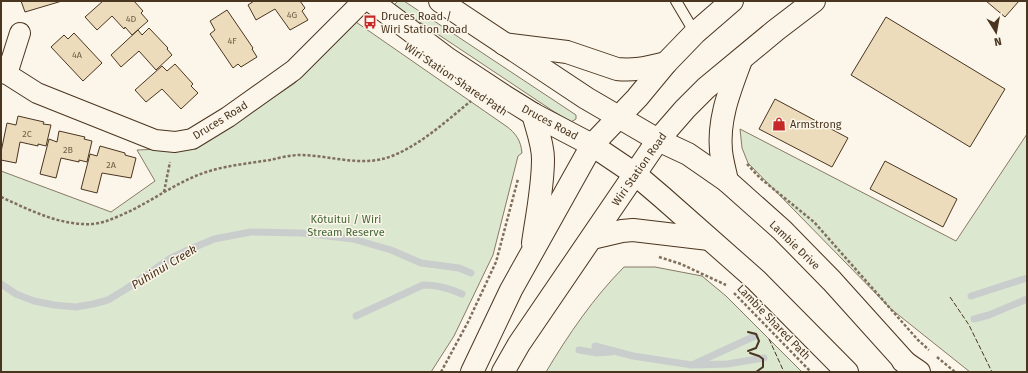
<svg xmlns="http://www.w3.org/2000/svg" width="1028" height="373" font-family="'Fira Sans',sans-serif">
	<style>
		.green { fill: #dce7d0; stroke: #887966 }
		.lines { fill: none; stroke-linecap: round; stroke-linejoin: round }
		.stream { stroke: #c9cecd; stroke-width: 7 }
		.building { fill: #ecdcbc; stroke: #4a3520 }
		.service-casing { stroke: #4a3520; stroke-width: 12 }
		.minor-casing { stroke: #4a3520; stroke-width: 22 }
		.secondary-casing { stroke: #4a3520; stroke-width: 24 }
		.primary-casing { stroke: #4a3520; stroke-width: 24 }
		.motorway-casing { stroke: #4a3520; stroke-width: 24 }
		.path { stroke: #7f6f5c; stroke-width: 2.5; stroke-dasharray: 3 2; stroke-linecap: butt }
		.service { stroke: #fbf6e9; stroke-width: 10 }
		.minor { stroke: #fbf6e9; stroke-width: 20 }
		.secondary { stroke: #fbf6e9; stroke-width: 22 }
		.primary { stroke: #fbf6e9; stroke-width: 22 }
		.motorway { stroke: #fbf6e9; stroke-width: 22 }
		.fence { stroke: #4a3520; stroke-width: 1; stroke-dasharray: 5 2; stroke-linecap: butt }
		.wall { stroke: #4a3520; stroke-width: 2 }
		.labels { text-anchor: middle; stroke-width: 3; stroke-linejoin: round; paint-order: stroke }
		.number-label { font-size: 9px; fill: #725f47 }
		.poi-label { font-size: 11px; fill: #4a3520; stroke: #fbf6e9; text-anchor: start }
		.street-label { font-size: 11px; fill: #4a3520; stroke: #fbf6e9 }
		.park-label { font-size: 11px; fill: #436837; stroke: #fbf6e9 }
		.water-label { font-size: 12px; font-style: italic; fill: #4a3520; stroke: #fbf6e9 }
	</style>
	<rect width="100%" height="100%" fill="#fbf6e9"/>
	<g class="green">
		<polygon points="398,1 404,1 576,115 576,119 571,122 553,111 394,5"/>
		<path d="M 356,22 L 506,126 C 516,133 521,141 522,153 L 518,156 L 493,255 L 454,336 L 431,372 L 1,372 L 1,171 L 111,212 L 155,181 L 137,150 L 188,148 L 205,143 L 295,83 L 352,24 Z"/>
		<polygon points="740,129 956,241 1027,134 1027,372 970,372 891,309 748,163 742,148"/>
		<path d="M 624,267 L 655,267 L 702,276 L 726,296 L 802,372 L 546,372 C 568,335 594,297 624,267 Z"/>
	</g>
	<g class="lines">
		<g class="stream">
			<polyline points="1,284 16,294 34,301 54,305 76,307 93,304 108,300 126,289 171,258 188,250 214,239 251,232 302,233 353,239 391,250 421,263 459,268 471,273"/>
			<polyline points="971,296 1027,278"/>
			<path d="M 356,316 L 423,285 C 437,285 449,288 462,294"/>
			<polyline points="974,319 989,315 1027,299"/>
			<polyline points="595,346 633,356 692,365 755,336"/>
			<polyline points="579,350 597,353 611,352"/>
			<polyline points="696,365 727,364 764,358"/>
		</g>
	</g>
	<g class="building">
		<polygon points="21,1 62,1 25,12"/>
		<polygon points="103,1 134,1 143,11 141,13 148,21 132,35 125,27 124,29 112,16 97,30 85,17"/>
		<polygon points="254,1 300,1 305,8 302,11 308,20 290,30 275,9 256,20 248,5"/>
		<polygon points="986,1 1019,1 1005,17"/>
		<polygon points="227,10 253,48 252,49 257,57 241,67 238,64 233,68 210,34 215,30 210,21"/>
		<polygon points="886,17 1005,89 970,147 851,75"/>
		<polygon points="149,28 168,48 167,49 172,55 156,70 139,51 121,67 111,55 138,30 142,35"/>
		<polygon points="74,33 102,63 83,81 51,47 64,35 68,39"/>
		<polygon points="175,64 193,84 191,86 198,93 181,109 162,89 146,102 135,90 162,66 167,71"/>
		<polygon points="775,99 848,138 832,167 759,129"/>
		<polygon points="18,116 44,122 43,124 51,125 46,146 38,144 38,146 20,142 16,163 1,160 1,152 7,123 16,125"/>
		<polygon points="59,131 85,137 84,139 92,141 87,162 79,160 79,162 61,158 56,178 40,174 49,139 57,142"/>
		<polygon points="100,146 125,153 125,155 136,158 131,178 102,173 97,193 81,189 90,154 97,156"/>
		<polygon points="885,161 957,199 943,227 870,189"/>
	</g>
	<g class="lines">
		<g class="service-casing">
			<polyline id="service" points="676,1 695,33"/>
		</g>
		<g class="minor-casing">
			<g id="minor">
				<polyline points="1,73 7,74 37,93 155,140 175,142 192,139 228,117 294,70 363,1"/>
				<polyline points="7,74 20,33"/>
			</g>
		</g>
		<g class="secondary-casing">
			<g id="secondary">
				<polyline points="371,1 448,59 504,96 533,114 592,145 635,174 662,197 756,280 847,372"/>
				<polyline points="440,1 586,98 658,140 688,154 727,181 782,230 832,281 914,372"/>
			</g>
		</g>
		<g class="primary-casing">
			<g id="primary">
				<path d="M 504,44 L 567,52 L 617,69 C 635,71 649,67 666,63"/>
				<path d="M 727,181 C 725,171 722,161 721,151 C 718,118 730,90 741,60"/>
				<polyline points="592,238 622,231 633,230 709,239"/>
				<path d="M 533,243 C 537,215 543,187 543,159 C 543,144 537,129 533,114"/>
				<polyline points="472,372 511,290 592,145 637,98 666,63 695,33 732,1"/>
				<polyline points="503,372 519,344 658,140 685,109 706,88 776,30 814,1"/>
			</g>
		</g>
		<g class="motorway-casing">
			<polyline id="motorway" points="903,361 919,372"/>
		</g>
		<g class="path">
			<polyline points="747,164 760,178 814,222 918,340 929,350"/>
			<polyline points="164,192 170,162"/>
			<path d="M 1,197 C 30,210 60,226 93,224 C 102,223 110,220 119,216 C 151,203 179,179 213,170 C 231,165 251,163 270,160 C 279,158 290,155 299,155 C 331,155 361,168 392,156 C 422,144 446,121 471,101"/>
			<polyline points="659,257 681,264 726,285"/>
			<polyline points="734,293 811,372"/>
			<polyline points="937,357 955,372"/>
			<polyline points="441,372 468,322 496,262 518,179"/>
		</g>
		<use href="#service" class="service"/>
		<use href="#minor" class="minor"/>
		<use href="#secondary" class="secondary"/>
		<use href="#primary" class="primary"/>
		<use href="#motorway" class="motorway"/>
		<g class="fence">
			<polyline points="950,297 969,325 992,372"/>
			<polyline points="769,339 784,372"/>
		</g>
		<g class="wall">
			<polyline points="748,351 756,348 759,341 756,334 748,332"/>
			<polyline points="750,353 759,356 763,359 763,367 756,372"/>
		</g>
	</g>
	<defs>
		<g id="bus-bare" transform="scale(1.08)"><path d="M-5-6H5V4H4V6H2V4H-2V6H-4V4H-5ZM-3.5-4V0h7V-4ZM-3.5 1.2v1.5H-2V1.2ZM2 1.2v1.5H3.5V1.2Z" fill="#c62828" stroke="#fbf6e9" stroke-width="2.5" paint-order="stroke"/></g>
		<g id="shop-bare" transform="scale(1.08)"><path d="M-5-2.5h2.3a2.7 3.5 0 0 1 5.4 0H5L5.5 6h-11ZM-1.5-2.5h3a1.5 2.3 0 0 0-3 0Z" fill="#c62828" stroke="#fbf6e9" stroke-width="2.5" paint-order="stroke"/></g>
	</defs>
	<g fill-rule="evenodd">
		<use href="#bus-bare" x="370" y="22"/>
		<use href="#shop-bare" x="779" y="124"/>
	</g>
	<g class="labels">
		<g class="number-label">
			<text x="292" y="18">4G</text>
			<text x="131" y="22">4D</text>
			<text x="232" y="44">4F</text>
			<text x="77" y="58">4A</text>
			<text x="27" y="137">2C</text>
			<text x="68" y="153">2B</text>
			<text x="111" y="168">2A</text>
		</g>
		<g class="poi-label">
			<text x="381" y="20">Druces Road /<tspan x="381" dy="13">Wiri Station Road</tspan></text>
			<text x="790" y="128">Armstrong</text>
		</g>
		<g class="street-label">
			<text transform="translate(456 79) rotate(34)" y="4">Wiri Station Shared Path</text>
			<text transform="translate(220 120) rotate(-32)" y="4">Druces Road</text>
			<text transform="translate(550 122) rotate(28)" y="4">Druces Road</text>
			<text transform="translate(639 169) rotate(-55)" y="4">Wiri Station Road</text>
			<text transform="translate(795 245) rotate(44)" y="4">Lambie Drive</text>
			<text transform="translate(774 322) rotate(46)" y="4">Lambie Shared Path</text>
		</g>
		<g class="park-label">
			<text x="346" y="223">Kōtuitui / Wiri<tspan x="346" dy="13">Stream Reserve</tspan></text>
		</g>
		<g class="water-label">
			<text transform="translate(164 267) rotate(-31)" y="4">Puhinui Creek</text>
		</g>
	</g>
	<rect width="1028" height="373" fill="none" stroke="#4a3520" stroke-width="4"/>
	<g transform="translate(996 32) rotate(169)" stroke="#fbf6e9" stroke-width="3" paint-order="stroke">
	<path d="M0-3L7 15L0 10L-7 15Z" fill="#4a3520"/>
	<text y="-6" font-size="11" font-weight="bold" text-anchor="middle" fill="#4a3520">N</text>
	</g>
</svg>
